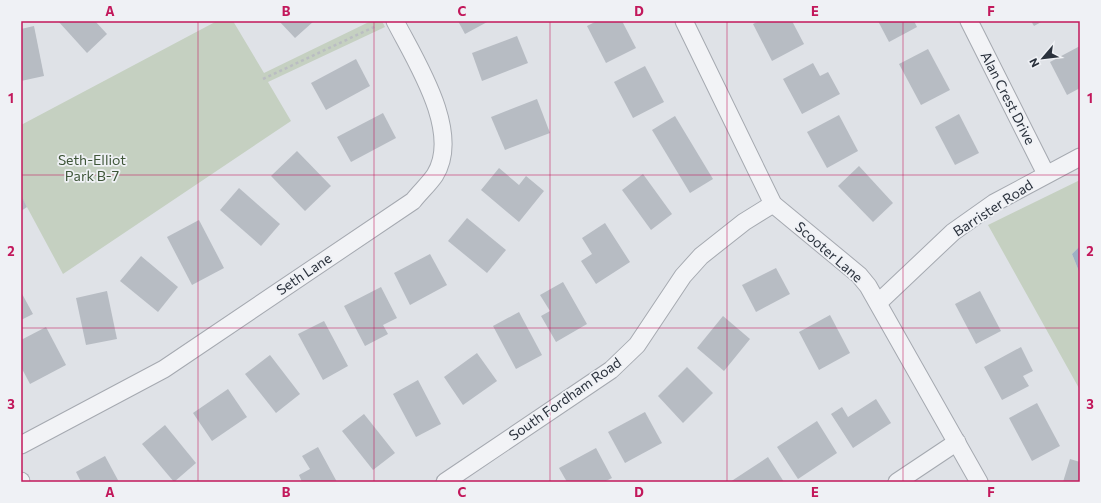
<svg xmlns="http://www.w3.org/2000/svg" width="1101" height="503" font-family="Commissioner,sans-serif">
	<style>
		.green { fill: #c5d0c1 }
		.water { fill: #9eb1c3 }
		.building { fill: #b7bcc3 }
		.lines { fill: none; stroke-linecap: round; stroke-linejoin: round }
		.street-casing { stroke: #a5a9b0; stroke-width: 19 }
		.path { stroke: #babdc2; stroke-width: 2.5; stroke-dasharray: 3 3; stroke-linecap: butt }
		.street { stroke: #f2f3f6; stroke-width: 17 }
		.grid { fill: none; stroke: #c2185b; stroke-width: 1; stroke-opacity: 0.55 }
		.labels { text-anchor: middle; stroke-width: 3.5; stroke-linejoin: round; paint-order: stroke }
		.street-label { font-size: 14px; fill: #2a313c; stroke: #eff1f5 }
		.park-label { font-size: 14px; fill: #3f5639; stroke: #eff1f5 }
		.neatline { fill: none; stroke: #c2185b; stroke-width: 1.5 }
		.grid-label { font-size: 13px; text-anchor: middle; font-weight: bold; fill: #c2185b }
	</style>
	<rect width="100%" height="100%" fill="#dfe2e7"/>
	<g class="green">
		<polygon points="217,21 233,21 264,73 371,21 382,21 385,27 268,82 291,121 63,274 21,196 21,125"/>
		<polygon points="1080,180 1080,246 1072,254 1080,274 1080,390 988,225"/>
	</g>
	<polygon class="water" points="1080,246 1080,274 1072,254"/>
	<g class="building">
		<polygon points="58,21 95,21 107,34 87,53"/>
		<polygon points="279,21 314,21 295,38"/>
		<polygon points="458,21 489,21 465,34"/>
		<polygon points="597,21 622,21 636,48 606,63 587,26"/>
		<polygon points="759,21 792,21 804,44 772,61 753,24"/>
		<polygon points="878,21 914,21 917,27 889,42"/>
		<polygon points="1031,21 1043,21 1034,26"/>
		<polygon points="34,26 44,76 21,81 21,29"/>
		<polygon points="517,36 528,63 482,81 472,53"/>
		<polygon points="1080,46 1080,88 1067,95 1050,62"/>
		<polygon points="928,49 950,90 921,105 899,64"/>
		<polygon points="356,59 370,86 326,110 311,83"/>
		<polygon points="813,63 820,76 828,72 840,94 802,114 783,79"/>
		<polygon points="645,66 664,102 633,118 614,82"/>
		<polygon points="537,99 550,133 505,150 491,117"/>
		<polygon points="383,113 396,138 351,162 337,137"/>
		<polygon points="959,114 979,153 955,165 935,127"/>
		<polygon points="839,115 858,151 827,168 807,132"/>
		<polygon points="675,116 713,179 690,193 652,130"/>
		<polygon points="297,151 331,186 305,211 271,176"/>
		<polygon points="859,166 893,203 873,222 838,186"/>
		<polygon points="499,168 519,185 526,176 544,191 519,222 481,190"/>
		<polygon points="643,174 672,214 651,230 622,190"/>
		<polygon points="239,188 280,224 261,246 220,210"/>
		<polygon points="21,195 27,207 21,211"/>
		<polygon points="467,218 506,250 487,273 448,241"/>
		<polygon points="199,220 224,268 192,285 167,237"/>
		<polygon points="605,223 630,262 596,284 581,261 592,254 582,238"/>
		<polygon points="430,254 447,285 410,305 394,273"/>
		<polygon points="141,256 178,287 158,312 120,281"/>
		<polygon points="776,268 790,294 756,312 742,285"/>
		<polygon points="563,282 587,324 556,342 541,316 550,311 540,295"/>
		<polygon points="381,287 397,318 383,325 388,334 365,346 344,306"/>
		<polygon points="107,291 117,339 86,345 76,298"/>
		<polygon points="980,291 1001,331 976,344 955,304"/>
		<polygon points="21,292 33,314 21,320"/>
		<polygon points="519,312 542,355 516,369 493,326"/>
		<polygon points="830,315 850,353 819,370 799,332"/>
		<polygon points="723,316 750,339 724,371 697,348"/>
		<polygon points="324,321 348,366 323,380 298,334"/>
		<polygon points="46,327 66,365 30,384 21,367 21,340"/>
		<polygon points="1021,347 1033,371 1023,376 1029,386 1002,400 984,367"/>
		<polygon points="477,353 497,381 463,405 444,377"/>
		<polygon points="270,355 300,394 276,413 245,374"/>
		<polygon points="687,367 713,393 683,423 658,396"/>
		<polygon points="418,380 441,424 416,437 393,394"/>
		<polygon points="228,389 247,417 212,441 193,413"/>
		<polygon points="876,399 891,423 853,448 831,414 842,407 848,417"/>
		<polygon points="1037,403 1060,446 1032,461 1009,418"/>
		<polygon points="645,412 662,443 625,463 608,432"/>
		<polygon points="364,414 395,453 373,470 342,431"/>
		<polygon points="817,421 837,453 798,479 777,447"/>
		<polygon points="165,425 196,463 174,482 142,444"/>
		<polygon points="318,447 337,482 302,482 299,475 310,469 302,456"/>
		<polygon points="596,448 612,478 604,482 567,482 559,468"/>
		<polygon points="105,456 119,482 81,482 76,472"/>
		<polygon points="768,457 784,482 730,482"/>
		<polygon points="1070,459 1080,462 1080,482 1063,482"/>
	</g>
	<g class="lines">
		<g class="street-casing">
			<g id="street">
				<polyline points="684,21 773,204 859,275 868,286 979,482"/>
				<polyline points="969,21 1046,174"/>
				<polyline points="879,302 953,232 994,203 1080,157"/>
				<path d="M 21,445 L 164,369 L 413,201 C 420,192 429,184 435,175 C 462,132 415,60 395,21"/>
				<polyline points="21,481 21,482"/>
				<polyline points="445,482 611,370 637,345 683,276 701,256 744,222 773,204"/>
				<polyline points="897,482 957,442"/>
			</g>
		</g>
		<polyline class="path" points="263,79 376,26"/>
		<use href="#street" class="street"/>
	</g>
	<path class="grid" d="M 198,21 L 198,482M 374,21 L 374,482M 550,21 L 550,482M 727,21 L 727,482M 903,21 L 903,482M 21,175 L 1080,175M 21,328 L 1080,328"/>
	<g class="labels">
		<g class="street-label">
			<text transform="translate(1008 98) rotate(63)" y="5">Alan Crest Drive</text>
			<text transform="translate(993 208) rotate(-33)" y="5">Barrister Road</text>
			<text transform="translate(829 252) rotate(41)" y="5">Scooter Lane</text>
			<text transform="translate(304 274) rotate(-34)" y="5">Seth Lane</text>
			<text transform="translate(565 399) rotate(-35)" y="5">South Fordham Road</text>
		</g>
		<g class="park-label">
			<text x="92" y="165">Seth-Elliot<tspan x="92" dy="16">Park B-7</tspan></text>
		</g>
	</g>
	<rect width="1101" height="503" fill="none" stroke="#eff1f5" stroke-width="44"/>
	<g transform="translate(1043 58) rotate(242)" stroke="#eff1f5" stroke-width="3" paint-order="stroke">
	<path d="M0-3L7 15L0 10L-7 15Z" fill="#2a313c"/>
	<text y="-6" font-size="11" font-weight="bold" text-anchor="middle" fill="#2a313c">N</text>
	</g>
	<rect x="22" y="22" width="1057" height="459" class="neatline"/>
	<g class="grid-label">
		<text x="110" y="16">A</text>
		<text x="286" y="16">B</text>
		<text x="462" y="16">C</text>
		<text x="639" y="16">D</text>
		<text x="815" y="16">E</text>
		<text x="991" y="16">F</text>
		<text x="11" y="103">1</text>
		<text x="1090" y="103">1</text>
		<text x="11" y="256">2</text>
		<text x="1090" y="256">2</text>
		<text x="11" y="409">3</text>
		<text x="1090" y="409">3</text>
		<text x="110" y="497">A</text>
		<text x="286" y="497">B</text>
		<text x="462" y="497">C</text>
		<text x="639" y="497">D</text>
		<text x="815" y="497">E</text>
		<text x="991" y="497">F</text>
	</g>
</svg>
